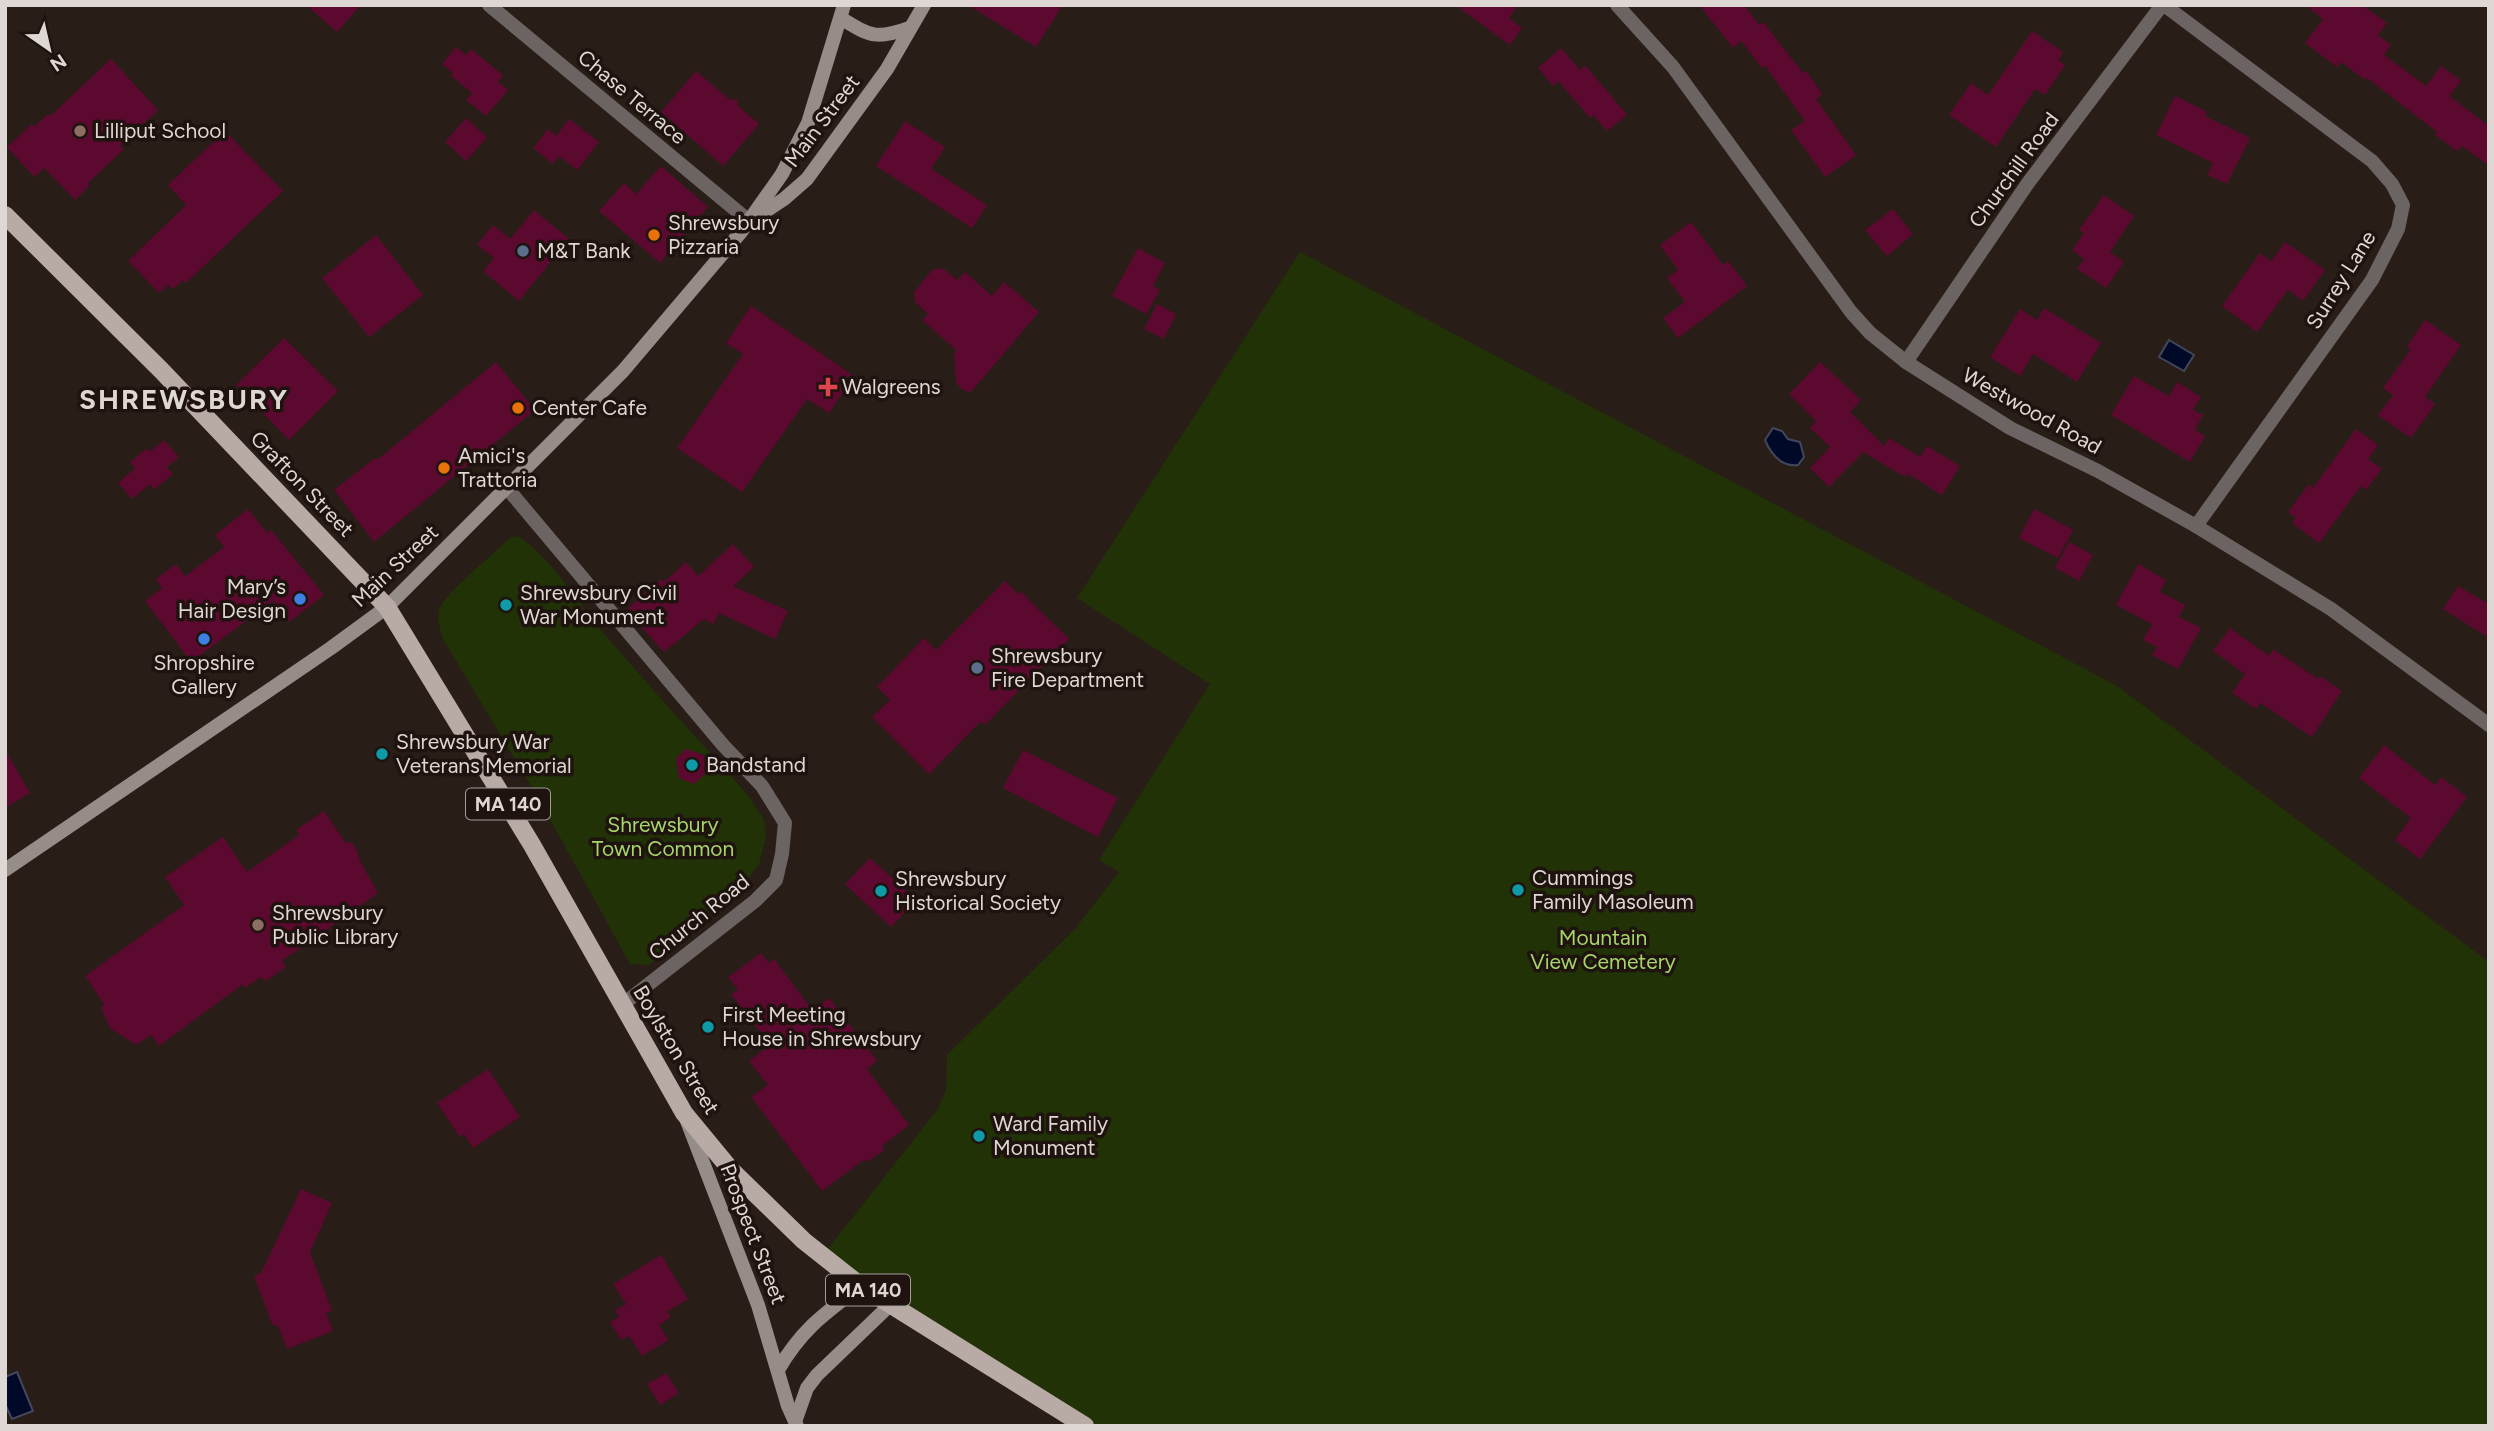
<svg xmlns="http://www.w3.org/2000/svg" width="2494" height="1431" font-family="Figtree,sans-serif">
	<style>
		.green { fill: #213207 }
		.water { fill: #000927; stroke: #43475b; stroke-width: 2 }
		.building { fill: #5c092f }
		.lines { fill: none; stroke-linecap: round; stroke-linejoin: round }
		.street { stroke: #6b6462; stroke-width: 14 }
		.secondary { stroke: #968c88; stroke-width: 14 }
		.primary { stroke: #b8aaa5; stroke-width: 18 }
		.education-dot { fill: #8d6e63; stroke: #1e130e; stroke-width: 2.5 }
		.food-dot { fill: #e8710a; stroke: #1e130e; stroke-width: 2.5 }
		.service-dot { fill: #5c6f8a; stroke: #1e130e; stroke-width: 2.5 }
		.health-dot { fill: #e0444e; stroke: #1e130e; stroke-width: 2.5 }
		.shop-dot { fill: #3f7fe0; stroke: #1e130e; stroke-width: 2.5 }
		.culture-dot { fill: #0f9aa8; stroke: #1e130e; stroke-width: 2.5 }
		.labels { text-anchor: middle; stroke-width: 7; stroke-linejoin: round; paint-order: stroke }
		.shield { fill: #1e130e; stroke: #a59c98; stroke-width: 2 }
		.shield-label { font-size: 19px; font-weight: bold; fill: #dfd7d3 }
		.street-label { font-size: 21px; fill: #dfd7d3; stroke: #1e130e }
		.poi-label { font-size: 21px; fill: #dfd7d3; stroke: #1e130e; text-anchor: start }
		.park-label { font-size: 21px; fill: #a6d569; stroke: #1e130e }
		.district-label { font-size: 28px; font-weight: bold; letter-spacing: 2px; fill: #dfd7d3; stroke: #1e130e }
	</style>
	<rect width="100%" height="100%" fill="#281d17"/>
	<g class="green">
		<polygon points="1300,252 2117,686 2489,962 2489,1426 1086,1426 823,1255 938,1109 946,1090 947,1055 1075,929 1119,872 1099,860 1210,684 1077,598"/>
		<path d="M 518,536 C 555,561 577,603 606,636 C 652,690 701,742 748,795 L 764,820 L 766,836 L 759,864 L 738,893 L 668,953 L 648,965 L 630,964 L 536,794 L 443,639 C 440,630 437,620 439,611 C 442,595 496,552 510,538 Z"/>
	</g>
	<g class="water">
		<polygon points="2169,340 2194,355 2184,371 2159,357"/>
		<path d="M 1773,428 L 1782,431 L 1788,439 L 1800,442 L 1804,457 L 1798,465 C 1781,467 1771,454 1765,440 Z"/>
		<polygon points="17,1372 33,1411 12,1419 5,1404 5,1377"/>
	</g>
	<g class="building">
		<polygon points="306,5 361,5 337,32"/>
		<polygon points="968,5 1063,5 1036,47"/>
		<polygon points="1455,5 1518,5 1509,18 1522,28 1510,45"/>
		<polygon points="1699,5 1744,5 1759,25 1763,22 1803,73 1806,71 1822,94 1816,99 1856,155 1825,177 1791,130 1805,121 1765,66 1762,68 1741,41 1733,48"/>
		<polygon points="2305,5 2362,5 2387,23 2378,35 2391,45 2384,55 2426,86 2441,66 2461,81 2449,96 2489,126 2489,166 2462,146 2457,151 2435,135 2437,132 2367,78 2365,80 2341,62 2337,67 2305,43 2323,19"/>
		<polygon points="2032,31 2063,52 2058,60 2065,65 2045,95 2035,89 1996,147 1949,115 1971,83 1988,95"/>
		<polygon points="456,47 466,55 471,49 503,75 498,82 508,90 486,116 466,100 472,93 451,76 453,73 442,64"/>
		<polygon points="1561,48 1580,70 1585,65 1627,115 1607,131 1593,115 1590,118 1558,81 1553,86 1538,68"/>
		<polygon points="111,59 158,110 120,146 124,149 88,183 90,185 75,200 44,168 34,177 7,147 32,124 34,127 48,114 50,116"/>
		<polygon points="696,71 730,100 737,99 738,106 759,124 723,166 661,112"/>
		<polygon points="2175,96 2207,112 2205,116 2250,138 2227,184 2207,175 2213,163 2156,135"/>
		<polygon points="466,118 487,137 466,161 445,142"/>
		<polygon points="569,119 599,142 577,170 559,156 553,164 533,148 548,129 556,136"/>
		<polygon points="905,121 945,147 931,169 987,205 972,228 876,166"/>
		<polygon points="225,131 283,191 186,283 183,280 173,289 168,285 159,293 128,261 186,205 168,185"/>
		<polygon points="661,166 708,207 660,263 599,211 624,183 636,194"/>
		<polygon points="2104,195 2134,216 2110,252 2124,262 2106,288 2077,269 2084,259 2072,250 2084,233 2079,230"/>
		<polygon points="1893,209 1913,234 1887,256 1865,230"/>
		<polygon points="534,210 569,239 519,301 483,271 494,258 477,245 493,225 510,239"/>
		<polygon points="1691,222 1723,265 1728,261 1747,286 1678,338 1663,318 1685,302 1667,278 1678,270 1660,245"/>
		<polygon points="376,235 423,295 369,337 322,278"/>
		<polygon points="2285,242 2325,270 2303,301 2288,290 2257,332 2222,306 2260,253 2271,261"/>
		<polygon points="1138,248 1165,263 1153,286 1160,290 1146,314 1112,296"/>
		<polygon points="943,268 957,280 965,272 992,296 1004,282 1039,312 971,392 963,390 956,383 954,354 956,350 922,320 928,314 915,302 914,292 932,270"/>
		<polygon points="1157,304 1176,314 1164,339 1144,329"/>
		<polygon points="751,306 854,376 829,413 807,399 742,492 677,448 743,354 726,343"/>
		<polygon points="2044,308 2101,343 2077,382 2033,354 2020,376 1990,357 2020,309 2037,320"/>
		<polygon points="2425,320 2461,345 2425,397 2435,404 2411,438 2378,415 2393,395 2383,388 2411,349 2407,346"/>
		<polygon points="284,338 338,391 289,440 236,385"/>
		<polygon points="496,362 535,410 374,542 334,490 375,458 377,460"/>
		<polygon points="1820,362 1861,400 1850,412 1884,446 1889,438 1920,457 1927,446 1960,466 1942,495 1908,474 1905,477 1863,452 1829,487 1810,468 1830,447 1810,428 1816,421 1789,394"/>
		<polygon points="2134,376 2169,396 2177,382 2201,397 2193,410 2203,415 2195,430 2205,436 2190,462 2111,415"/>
		<polygon points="2356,429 2378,445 2368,459 2382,469 2366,490 2361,486 2319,543 2292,523 2296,518 2288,512 2309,484 2313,488"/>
		<polygon points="164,440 179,457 167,467 173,474 154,490 150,484 132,499 118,483 135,468 130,462 147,448 150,452"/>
		<polygon points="248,509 267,533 271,530 324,595 289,622 273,601 191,662 145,601 162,588 156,579 176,564 185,576 224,547 215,535"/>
		<polygon points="2034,509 2073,530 2058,558 2019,538"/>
		<polygon points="2069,542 2093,555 2079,581 2055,568"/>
		<polygon points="733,544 754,567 733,586 788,611 775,639 719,613 713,624 704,619 664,652 626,610 661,579 664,582 686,562 698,576"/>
		<polygon points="2138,564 2166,580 2160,592 2185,605 2179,617 2201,628 2178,669 2152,655 2157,647 2143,640 2152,624 2116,605"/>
		<polygon points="1005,581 1018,594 1020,591 1069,639 985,725 981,721 929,774 872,717 890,700 877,687 924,638 936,650"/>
		<polygon points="2458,586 2489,604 2489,638 2443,609"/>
		<polygon points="2230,628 2269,656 2273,649 2318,679 2320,676 2342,691 2312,737 2260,703 2256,709 2232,693 2245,674 2213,651"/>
		<polygon points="2384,745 2435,785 2441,777 2467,797 2420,859 2395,840 2411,818 2359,778"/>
		<polygon points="686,749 704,755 707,772 694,784 679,778 676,758"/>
		<polygon points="5,750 30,793 5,808"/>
		<polygon points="1023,750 1118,798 1098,837 1003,788"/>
		<polygon points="324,811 345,842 352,843 356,849 361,863 378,893 282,961 286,967 266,981 261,977 245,988 243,984 159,1046 151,1035 136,1045 110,1028 101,1008 104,1004 85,976 184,905 165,877 223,837 247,872 299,835 296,830"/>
		<polygon points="870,858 916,900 891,927 845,884"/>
		<polygon points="761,953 769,963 774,959 813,1011 829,998 877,1061 867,1069 909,1125 882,1146 884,1150 867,1162 865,1159 822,1191 751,1097 768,1085 749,1061 770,1045 731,994 738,990 728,977"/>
		<polygon points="488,1069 520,1117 473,1148 464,1134 460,1137 437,1103"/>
		<polygon points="301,1189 332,1203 310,1252 332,1311 326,1313 333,1331 287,1349 278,1326 272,1324 254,1276 261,1273"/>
		<polygon points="661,1255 688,1299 667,1312 671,1317 659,1325 668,1340 642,1356 629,1336 621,1340 610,1322 619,1317 615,1310 626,1304 613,1284"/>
		<polygon points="666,1373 679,1393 660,1405 647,1384"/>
	</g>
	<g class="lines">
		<g class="street">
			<polyline points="489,5 749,221"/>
			<polyline points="1617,5 1673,67 1851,312 1870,333 1906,362 2010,428 2098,471 2196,526 2331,609 2489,725"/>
			<polyline points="2164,5 2372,161 2392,184 2403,205 2398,229 2372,280 2196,526"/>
			<polyline points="1906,362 2028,183 2162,5"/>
			<polyline points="507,488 723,745 762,786 785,823 782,854 776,880 755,901 622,1005"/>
		</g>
		<g class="secondary">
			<path d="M 842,19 C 870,36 876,40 909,28"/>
			<polyline points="754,219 784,199 807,179 887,69 924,5"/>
			<polyline points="5,870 331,648 387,607 623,371 741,232 782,174 808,123 844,5"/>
			<polyline points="687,1121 758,1305 788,1406 797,1426"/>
			<path d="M 778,1370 C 802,1329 824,1314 861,1286"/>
			<polyline points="796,1419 807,1388 817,1375 891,1304"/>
		</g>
		<polyline class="primary" points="5,215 161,370 387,607 532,845 684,1113 731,1170 804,1241 861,1286 1085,1426"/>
	</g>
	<g class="education-dot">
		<circle cx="80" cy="131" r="7"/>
		<circle cx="258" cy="925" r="7"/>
	</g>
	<g class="food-dot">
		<circle cx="654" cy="235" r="7"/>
		<circle cx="518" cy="408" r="7"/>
		<circle cx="444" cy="468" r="7"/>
	</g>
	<g class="service-dot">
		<circle cx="523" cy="251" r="7"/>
		<circle cx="977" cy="668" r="7"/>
	</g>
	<path class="health-dot" d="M824.5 376.5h7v7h7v7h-7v7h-7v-7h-7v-7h7z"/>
	<g class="shop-dot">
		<circle cx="300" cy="599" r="7"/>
		<circle cx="204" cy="639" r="7"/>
	</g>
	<g class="culture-dot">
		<circle cx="506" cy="605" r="7"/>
		<circle cx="382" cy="754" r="7"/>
		<circle cx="692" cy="765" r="7"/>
		<circle cx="1518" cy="890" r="7"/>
		<circle cx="881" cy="891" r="7"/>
		<circle cx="708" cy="1027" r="7"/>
		<circle cx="979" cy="1136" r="7"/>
	</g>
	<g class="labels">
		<g class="shield">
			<rect x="466" y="788.5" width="84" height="31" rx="5"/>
			<rect x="826" y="1274.5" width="84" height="31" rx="5"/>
		</g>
		<g class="shield-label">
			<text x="508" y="811">MA 140</text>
			<text x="868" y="1297">MA 140</text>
		</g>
		<g class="street-label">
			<text transform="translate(632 97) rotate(40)" y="7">Chase Terrace</text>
			<text transform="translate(822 121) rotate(-53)" y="7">Main Street</text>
			<text transform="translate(2014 170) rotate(-54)" y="7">Churchill Road</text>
			<text transform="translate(2341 280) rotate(-58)" y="7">Surrey Lane</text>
			<text transform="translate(2032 411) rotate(29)" y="7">Westwood Road</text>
			<text transform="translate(302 484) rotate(46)" y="7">Grafton Street</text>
			<text transform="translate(395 566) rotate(-43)" y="7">Main Street</text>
			<text transform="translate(699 917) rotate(-39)" y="7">Church Road</text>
			<text transform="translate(676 1050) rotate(59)" y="7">Boylston Street</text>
			<text transform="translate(753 1234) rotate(69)" y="7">Prospect Street</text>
		</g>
		<g class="poi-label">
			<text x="94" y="138">Lilliput School</text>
			<text x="668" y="230">Shrewsbury<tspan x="668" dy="24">Pizzaria</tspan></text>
			<text x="537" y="258">M&amp;T Bank</text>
			<text x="842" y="394">Walgreens</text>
			<text x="532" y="415">Center Cafe</text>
			<text x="458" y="463">Amici's<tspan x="458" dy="24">Trattoria</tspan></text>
			<text x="286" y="594" text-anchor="end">Mary’s<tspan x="286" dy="24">Hair Design</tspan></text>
			<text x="520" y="600">Shrewsbury Civil<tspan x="520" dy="24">War Monument</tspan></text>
			<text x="991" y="663">Shrewsbury<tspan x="991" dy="24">Fire Department</tspan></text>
			<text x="204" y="670" text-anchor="middle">Shropshire<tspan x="204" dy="24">Gallery</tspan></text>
			<text x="396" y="749">Shrewsbury War<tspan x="396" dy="24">Veterans Memorial</tspan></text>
			<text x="706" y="772">Bandstand</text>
			<text x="1532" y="885">Cummings<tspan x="1532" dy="24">Family Masoleum</tspan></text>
			<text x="895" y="886">Shrewsbury<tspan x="895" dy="24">Historical Society</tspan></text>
			<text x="272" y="920">Shrewsbury<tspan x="272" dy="24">Public Library</tspan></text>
			<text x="722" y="1022">First Meeting<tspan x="722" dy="24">House in Shrewsbury</tspan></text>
			<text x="993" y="1131">Ward Family<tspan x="993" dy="24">Monument</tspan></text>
		</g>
		<g class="park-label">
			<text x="663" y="832">Shrewsbury<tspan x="663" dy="24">Town Common</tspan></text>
			<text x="1603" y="945">Mountain<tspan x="1603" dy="24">View Cemetery</tspan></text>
		</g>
		<g class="district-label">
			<text x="184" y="409">SHREWSBURY</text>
		</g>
	</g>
	<rect width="2494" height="1431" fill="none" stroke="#dfd7d3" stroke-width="14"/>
	<g transform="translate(49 49) rotate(146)" stroke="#1e130e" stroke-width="5" paint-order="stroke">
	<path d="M0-5L12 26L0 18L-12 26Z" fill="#dfd7d3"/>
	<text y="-10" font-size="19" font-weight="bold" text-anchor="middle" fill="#dfd7d3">N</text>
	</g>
</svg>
